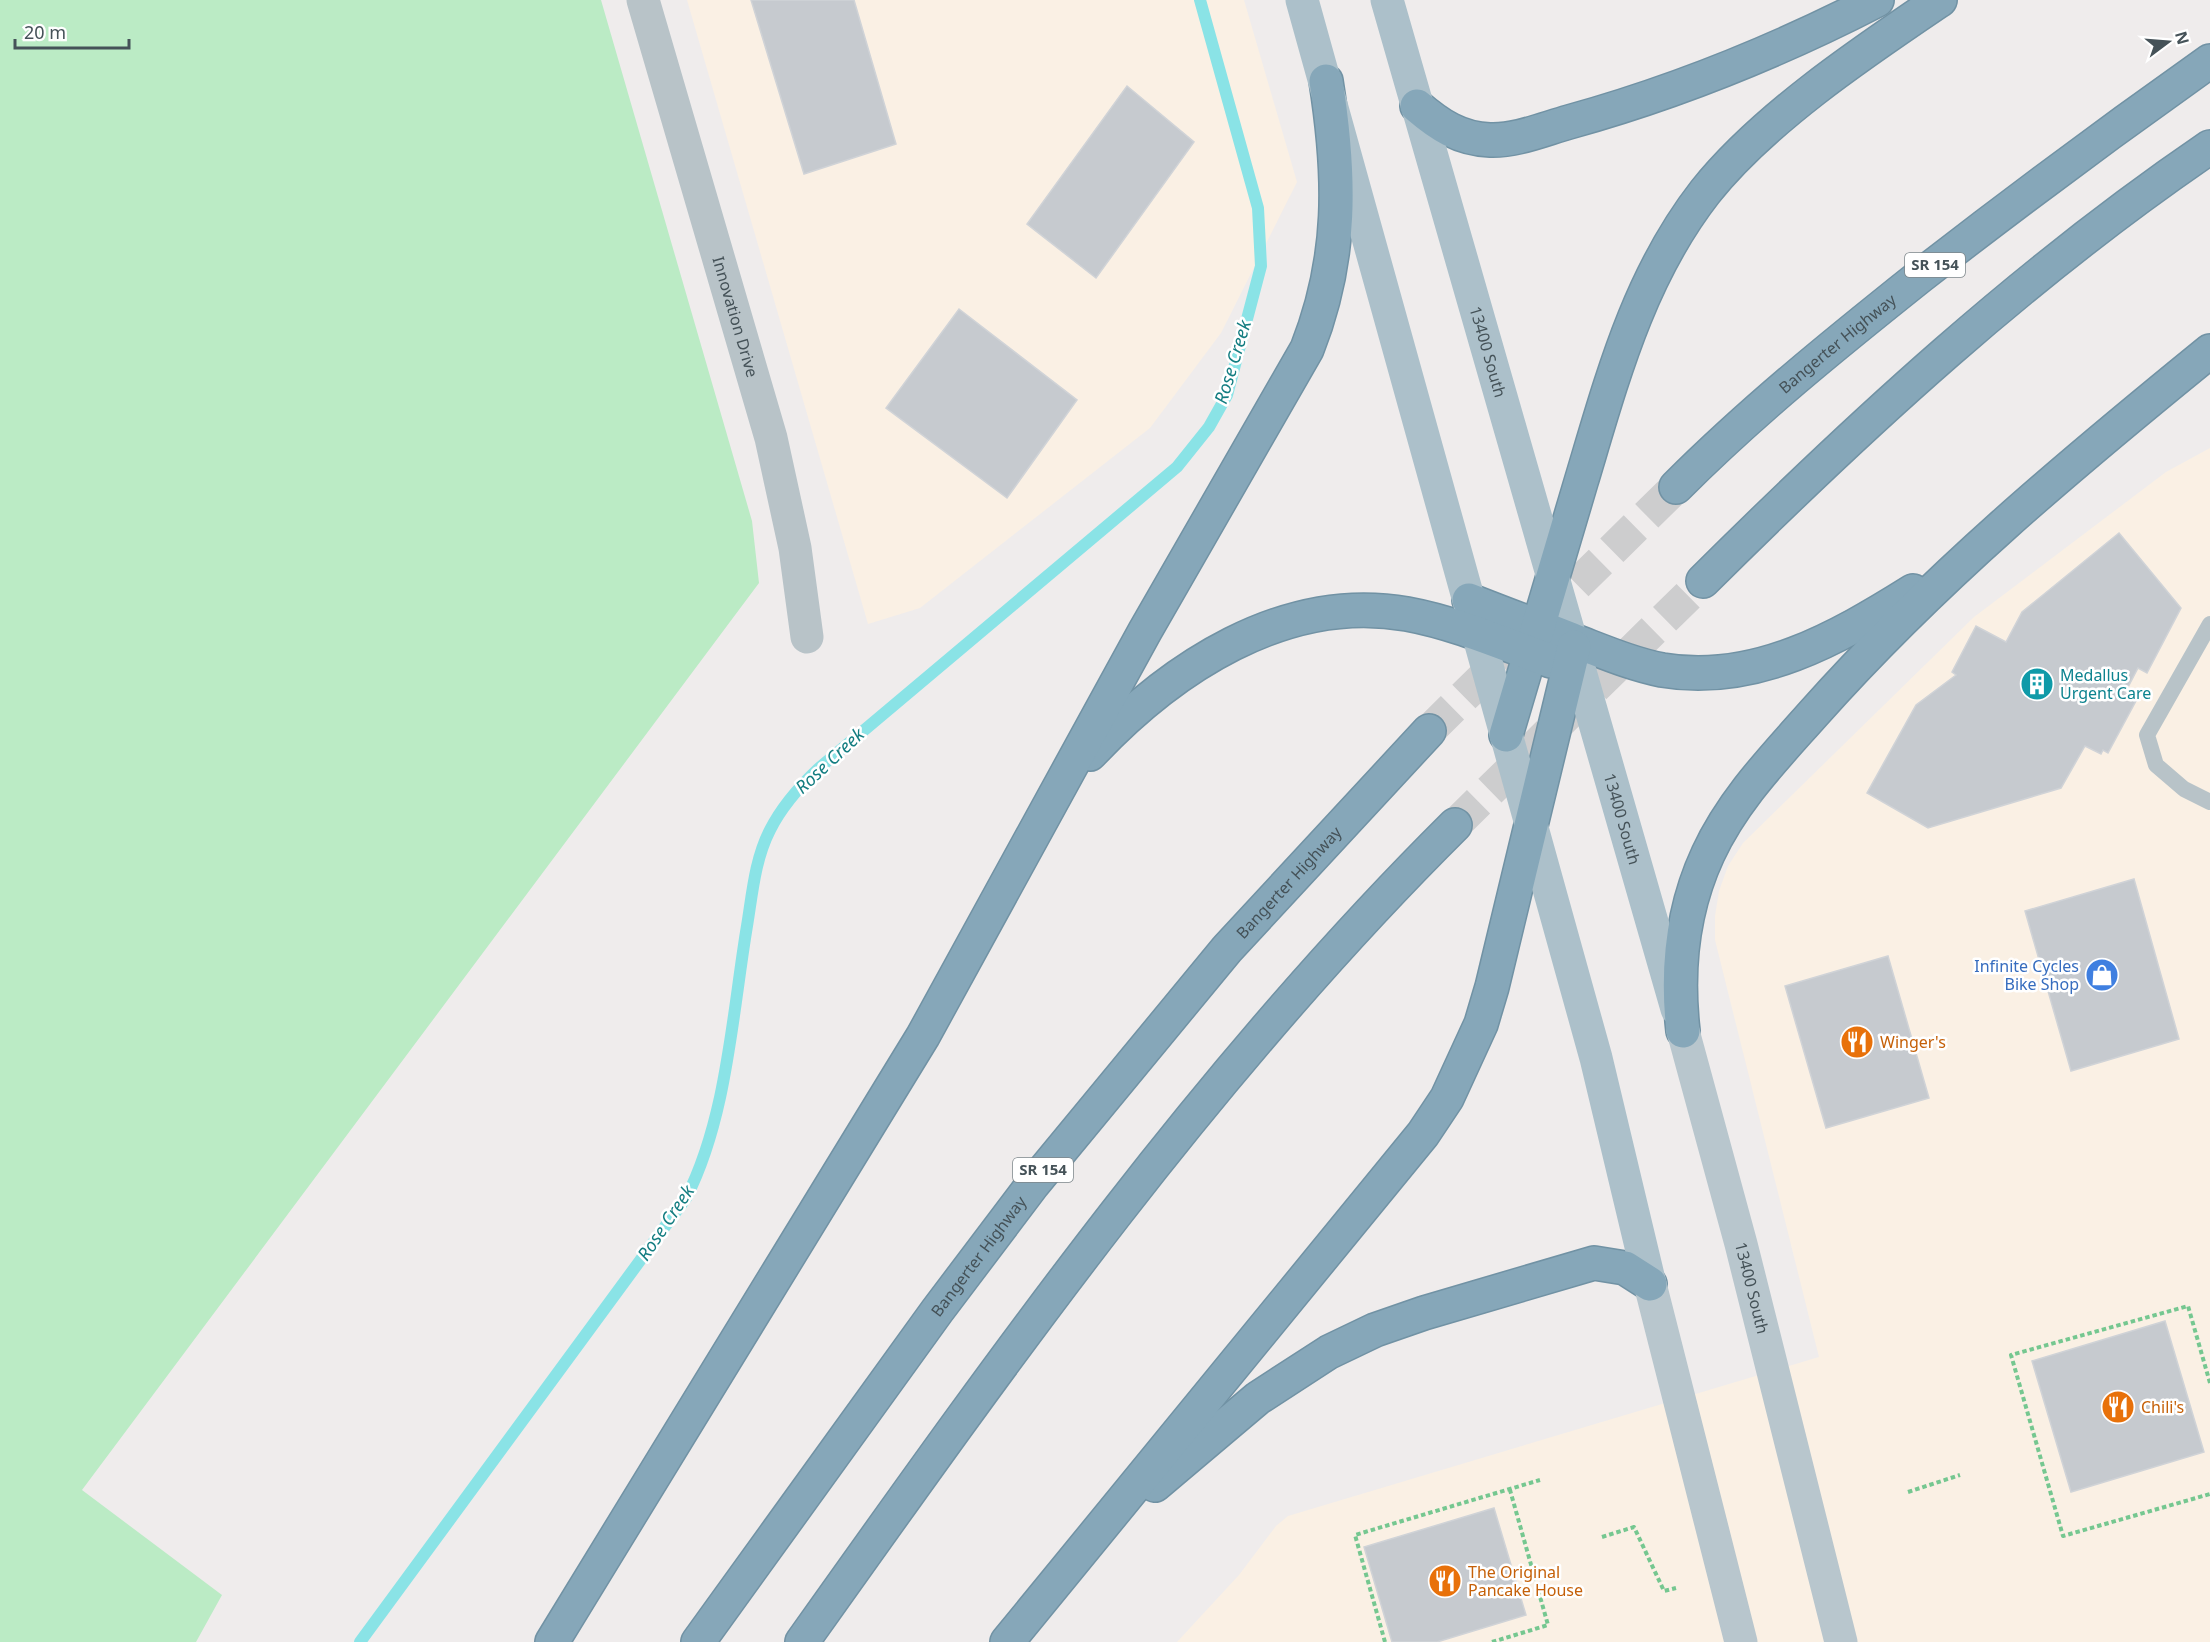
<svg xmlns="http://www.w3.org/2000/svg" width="2210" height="1642" font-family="'Noto Sans',sans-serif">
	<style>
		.commercial { fill: #faf0e4 }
		.green { fill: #bbebc5 }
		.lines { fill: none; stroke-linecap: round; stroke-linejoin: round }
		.stream { stroke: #8ae3e6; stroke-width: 12 }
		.building { fill: #c6cacf; stroke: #d0d3d7; stroke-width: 1.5 }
		.highway-tunnel { stroke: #cdcdce; stroke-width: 33; stroke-dasharray: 33 16; stroke-linecap: butt }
		.highway-casing { stroke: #7192a4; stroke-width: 36 }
		.path { stroke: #75c790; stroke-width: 4; stroke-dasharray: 4.5 3; stroke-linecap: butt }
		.lane { stroke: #b8c3c8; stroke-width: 16 }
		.street { stroke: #b8c3c8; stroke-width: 33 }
		.secondary { stroke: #b8c6cd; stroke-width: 33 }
		.primary { stroke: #acc0ca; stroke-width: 33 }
		.highway { stroke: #86a7b9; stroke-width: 33 }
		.labels { text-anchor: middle; stroke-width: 5; stroke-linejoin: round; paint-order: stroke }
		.shield { fill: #fff; stroke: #7d868a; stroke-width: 1.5 }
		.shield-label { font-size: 15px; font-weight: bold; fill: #455258 }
		.street-label { font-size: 16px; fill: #455258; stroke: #fff }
		.culture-label { font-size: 16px; fill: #0d838f; stroke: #fff; text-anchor: start }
		.shop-label { font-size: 16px; fill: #366cbe; stroke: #fff; text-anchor: end }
		.food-label { font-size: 16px; fill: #c56008; stroke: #fff; text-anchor: start }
		.water-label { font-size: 18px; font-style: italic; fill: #137d81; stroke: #fff }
	</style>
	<rect width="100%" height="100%" fill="#efecec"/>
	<g class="commercial">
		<polygon points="687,0 1244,0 1297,182 1221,333 1150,428 920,608 868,624"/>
		<polygon points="2210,448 2210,1642 1177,1642 1239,1575 1276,1526 1288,1516 1819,1357 1715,940 1715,916 1719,891 1728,866 1743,843 1974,617 2166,472"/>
	</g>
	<polygon class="green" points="0,0 601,0 752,521 759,583 82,1490 222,1595 196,1642 0,1642"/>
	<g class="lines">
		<path class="stream" d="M 360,1642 L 686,1198 C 726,1120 732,1019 746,932 C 752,898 754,861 770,830 C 782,806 799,787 818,769 L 1177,467 L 1209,427 L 1227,395 L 1261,266 L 1258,208 L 1200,0"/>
	</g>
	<g class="building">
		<polygon points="751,0 854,0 896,144 804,174"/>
		<polygon points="1127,86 1194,142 1096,278 1027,224"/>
		<polygon points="959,309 1077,400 1007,498 886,408"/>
		<polygon points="2119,533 2181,608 2147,673 2138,668 2125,693 2137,699 2108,753 2103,750 2101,754 2085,746 2061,788 1928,828 1867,793 1916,705 1956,675 1952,672 1976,626 2006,642 2022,612"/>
		<polygon points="2134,879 2179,1039 2071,1071 2025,911"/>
		<polygon points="1888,956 1929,1098 1826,1128 1785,986"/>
		<polygon points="2165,1321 2204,1452 2071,1492 2032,1361"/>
		<polygon points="1494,1508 1526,1615 1437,1642 1392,1642 1364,1547"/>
	</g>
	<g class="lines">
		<g class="highway-tunnel">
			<polyline points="1542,619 1676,487"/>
			<polyline points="1429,731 1508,653"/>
			<polyline points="1455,825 1703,581"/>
		</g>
		<g class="highway-casing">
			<g id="highway">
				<path d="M 1417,106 C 1439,125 1460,139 1490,140 C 1516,141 1544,129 1569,122 C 1677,92 1778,51 1877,0"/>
				<path id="s4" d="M 1676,487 C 1752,411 1835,344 1919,277 C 2014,203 2111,131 2210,61"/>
				<path d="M 1703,581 C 1861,424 2025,273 2210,147"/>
				<path d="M 1469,600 C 1504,614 1540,627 1575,641 C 1604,652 1632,664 1662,670 C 1754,686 1838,638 1913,591"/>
				<path d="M 1506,735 C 1531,651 1556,566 1581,482 C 1612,379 1638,278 1705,192 C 1763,119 1863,52 1940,0"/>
				<path d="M 1090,754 C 1170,669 1284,592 1407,614 C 1456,623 1504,644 1551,661"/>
				<path d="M 1683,1031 C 1676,970 1682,910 1708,854 C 1733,800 1774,758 1813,714 C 1933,579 2071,464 2210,351"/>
				<polyline points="1155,1485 1258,1398 1329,1352 1375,1330 1424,1313 1594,1263 1625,1268 1650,1284"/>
				<path d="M 552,1642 L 923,1036 L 1145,631 L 1307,349 C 1343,258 1341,176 1326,81"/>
				<path id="s5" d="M 698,1642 L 937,1311 L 1033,1184 L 1227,949 L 1429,731"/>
				<path d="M 802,1642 C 1004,1358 1207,1071 1455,825"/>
				<polyline points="1007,1642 1423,1134 1447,1098 1481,1024 1492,987 1574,647"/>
			</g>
		</g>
		<g class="path">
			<polyline points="2210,1383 2188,1306 2011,1355 2063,1536 2210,1494"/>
			<polyline points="1908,1492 1960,1475"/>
			<polyline points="1602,1537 1634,1527 1664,1591 1676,1588"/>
			<polyline points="1385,1642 1355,1535 1540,1480"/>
			<polyline points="1492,1642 1548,1625 1510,1490"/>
		</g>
		<polyline class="lane" points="2210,624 2147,735 2156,765 2184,789 2210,802"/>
		<path class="street" id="s1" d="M 643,0 L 771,438 L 795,548 L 807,637"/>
		<g class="secondary">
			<path id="s2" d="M 1683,1031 L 1741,1244 L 1841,1642"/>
			<polyline points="1650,1284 1741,1642"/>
		</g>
		<g class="primary">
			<polyline points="1302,0 1596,1058 1650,1284"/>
			<path id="s3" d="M 1387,0 L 1677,1009"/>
		</g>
		<use href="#highway" class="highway"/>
	</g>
	<defs>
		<g id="building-disc" transform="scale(1.725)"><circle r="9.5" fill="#0f9aa8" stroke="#fff"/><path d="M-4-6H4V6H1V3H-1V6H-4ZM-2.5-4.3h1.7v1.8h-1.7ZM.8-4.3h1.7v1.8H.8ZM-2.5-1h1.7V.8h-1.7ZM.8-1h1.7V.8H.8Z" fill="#fff"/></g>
		<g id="shop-disc" transform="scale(1.725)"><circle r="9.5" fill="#3f7fe0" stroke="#fff"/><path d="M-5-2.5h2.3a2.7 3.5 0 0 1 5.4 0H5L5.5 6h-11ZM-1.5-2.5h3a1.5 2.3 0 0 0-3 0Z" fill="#fff"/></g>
		<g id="restaurant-disc" transform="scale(1.725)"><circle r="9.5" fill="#e8710a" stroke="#fff"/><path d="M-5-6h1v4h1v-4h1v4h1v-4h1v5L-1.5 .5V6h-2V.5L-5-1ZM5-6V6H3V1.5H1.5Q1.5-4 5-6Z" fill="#fff"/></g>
	</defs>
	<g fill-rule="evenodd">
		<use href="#building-disc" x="2037" y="684"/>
		<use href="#shop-disc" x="2102" y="975"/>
		<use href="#restaurant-disc" x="1857" y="1042"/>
		<use href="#restaurant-disc" x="2118" y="1407"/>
		<use href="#restaurant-disc" x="1445" y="1581"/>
	</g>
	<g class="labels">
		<g class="shield">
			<rect x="1905" y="253" width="60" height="24" rx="4.5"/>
			<rect x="1013" y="1158" width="60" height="24" rx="4.5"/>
		</g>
		<g class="shield-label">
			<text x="1935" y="270">SR 154</text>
			<text x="1043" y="1175">SR 154</text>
		</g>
		<g class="street-label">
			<text dy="6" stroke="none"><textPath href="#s1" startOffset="330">Innovation Drive</textPath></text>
			<text dy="6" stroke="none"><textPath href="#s4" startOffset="216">Bangerter Highway</textPath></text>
			<text dy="6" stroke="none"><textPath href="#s3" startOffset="366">13400 South</textPath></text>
			<text dy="6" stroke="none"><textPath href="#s3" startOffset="852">13400 South</textPath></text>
			<text dy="6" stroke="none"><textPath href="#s5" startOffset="963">Bangerter Highway</textPath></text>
			<text dy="6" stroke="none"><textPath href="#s5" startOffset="477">Bangerter Highway</textPath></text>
			<text dy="6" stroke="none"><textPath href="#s2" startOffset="266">13400 South</textPath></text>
		</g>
		<g class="culture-label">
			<text x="2060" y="681">Medallus<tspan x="2060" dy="18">Urgent Care</tspan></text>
		</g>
		<g class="shop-label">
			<text x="2079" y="972">Infinite Cycles<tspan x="2079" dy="18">Bike Shop</tspan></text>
		</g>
		<g class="food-label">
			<text x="1880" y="1048">Winger's</text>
			<text x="2141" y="1413">Chili's</text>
			<text x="1468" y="1578">The Original<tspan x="1468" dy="18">Pancake House</tspan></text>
		</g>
		<g class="water-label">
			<text transform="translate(1233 362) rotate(-73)" y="6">Rose Creek</text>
			<text transform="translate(830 761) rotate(-43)" y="6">Rose Creek</text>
			<text transform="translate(666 1223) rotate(-56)" y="6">Rose Creek</text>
		</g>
	</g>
	<g transform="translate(2168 42) rotate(74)" stroke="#ffffff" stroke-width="4.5" paint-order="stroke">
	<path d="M0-4.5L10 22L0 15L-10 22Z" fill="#455258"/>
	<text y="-9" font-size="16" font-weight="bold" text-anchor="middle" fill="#455258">N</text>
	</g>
	<path d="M15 39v9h114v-9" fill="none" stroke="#455258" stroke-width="3"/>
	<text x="24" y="39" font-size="18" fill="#455258" stroke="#ffffff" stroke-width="4.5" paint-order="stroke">20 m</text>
</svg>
